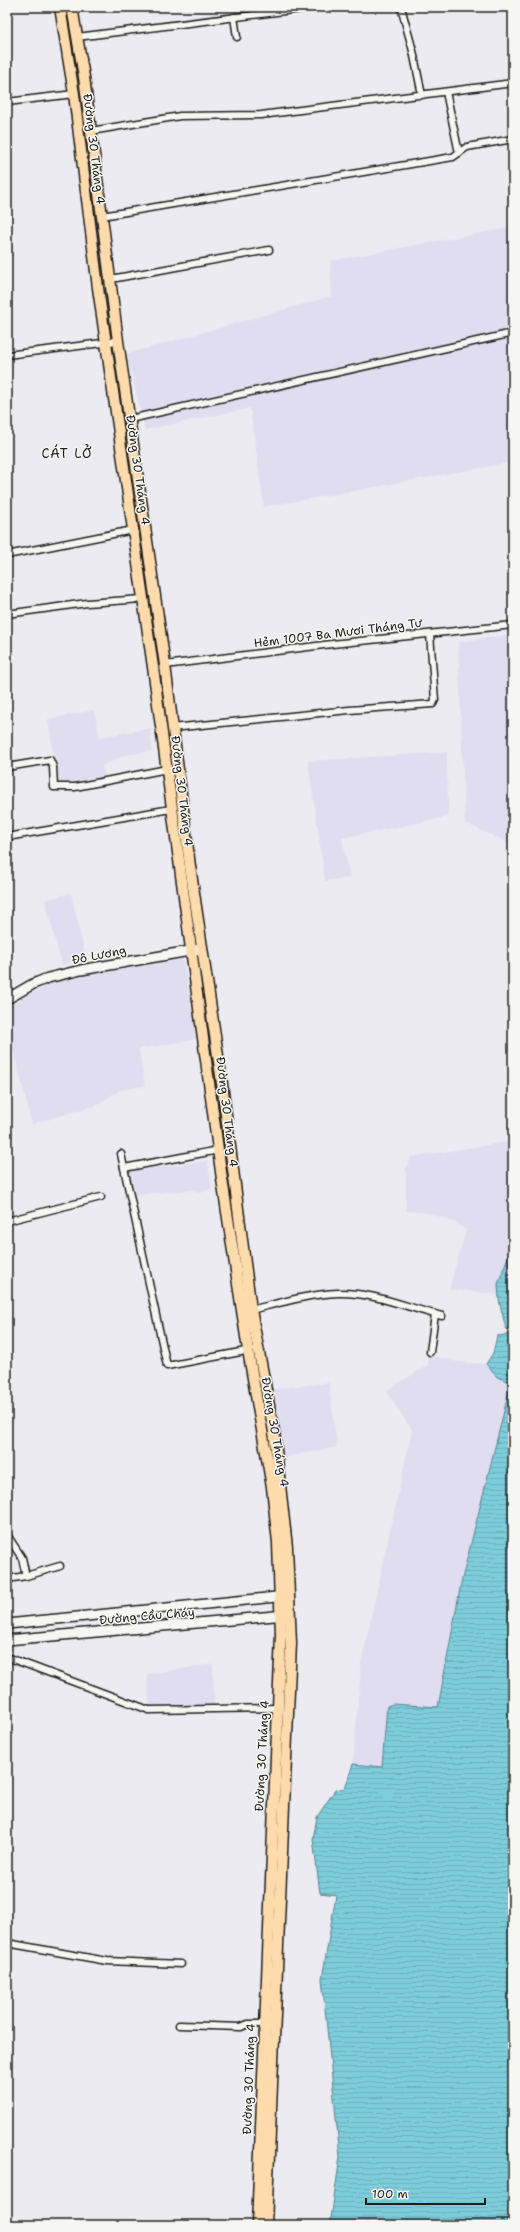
<svg xmlns="http://www.w3.org/2000/svg" width="520" height="2232" font-family="'Shantell Sans',sans-serif">
	<style>
		.built { fill: #e0ddf0 }
		.water { fill: url(#water-rules); stroke: #57868f }
		.lines { fill: none; stroke-linecap: round; stroke-linejoin: round }
		.street-casing { stroke: #1c1c1c; stroke-width: 9 }
		.secondary-casing { stroke: #1c1c1c; stroke-width: 12 }
		.primary-casing { stroke: #1c1c1c; stroke-width: 13 }
		.street { stroke: #f6f6f2; stroke-width: 6 }
		.secondary { stroke: #f6f6f2; stroke-width: 9 }
		.primary { stroke: #fedbac; stroke-width: 10 }
		.labels { text-anchor: middle; stroke-width: 3; stroke-linejoin: round; paint-order: stroke }
		.street-label { font-size: 12px; fill: #1c1c1c; stroke: #f6f6f2 }
		.neighbourhood-label { font-size: 13px; letter-spacing: 1px; fill: #1c1c1c; stroke: #f6f6f2 }
	</style>
	<defs>
		<pattern id="water-rules" width="6" height="5" patternUnits="userSpaceOnUse"><rect width="6" height="5" fill="#7ecddb"/><path d="M0 2.5h6" fill="none" stroke="#6cafbb"/></pattern>
	</defs>
	<rect width="100%" height="100%" fill="#ecebf1"/>
	<filter id="ink" filterUnits="userSpaceOnUse"><feTurbulence type="fractalNoise" baseFrequency=".025" numOctaves="2"/><feDisplacementMap in="SourceGraphic" scale="8" xChannelSelector="R" yChannelSelector="G"/><feConvolveMatrix kernelMatrix="1 2 1 2 8 2 1 2 1" color-interpolation-filters="sRGB"/></filter>
	<g filter="url(#ink)">
		<g class="built">
			<polygon points="513,227 513,462 264,507 250,408 145,430 127,354 332,296 330,261"/>
			<polygon points="513,634 513,845 465,823 458,642"/>
			<polygon points="94,710 100,737 150,728 152,751 125,755 102,766 105,776 63,784 57,782 48,719"/>
			<polygon points="447,752 448,817 342,838 350,878 325,881 308,761"/>
			<polygon points="71,893 86,959 62,965 45,900"/>
			<polygon points="183,959 197,1039 139,1049 145,1086 120,1090 94,1106 32,1124 7,1026 7,1007 49,982 71,976 100,973"/>
			<polygon points="513,1141 513,1249 511,1248 498,1284 499,1295 449,1289 466,1230 454,1222 429,1213 406,1211 406,1168 411,1157"/>
			<polygon points="208,1161 212,1189 198,1192 192,1190 133,1195 128,1171"/>
			<polygon points="428,1355 459,1362 486,1364 497,1377 511,1383 461,1583 438,1707 387,1706 382,1767 353,1764 361,1664 412,1430 386,1391 428,1365"/>
			<polygon points="329,1383 337,1447 281,1458 272,1389"/>
			<polygon points="213,1664 214,1706 150,1712 147,1674"/>
		</g>
		<g class="water">
			<polygon points="513,1243 513,1329 506,1329 499,1300 498,1284"/>
			<polygon points="513,1334 513,2225 330,2225 340,2157 322,1979 336,1895 320,1893 313,1839 317,1817 335,1790 345,1788 353,1764 382,1767 387,1706 393,1704 438,1707 461,1583 511,1383 497,1377 486,1364 493,1353 497,1336"/>
		</g>
		<g class="lines">
			<g class="street-casing">
				<g id="street">
					<polyline points="401,7 413,51 422,95"/>
					<polyline points="234,17 237,37"/>
					<polyline points="77,37 316,7"/>
					<polyline points="446,92 459,153"/>
					<polyline points="7,102 74,94"/>
					<polyline points="91,131 180,116 261,115 513,83"/>
					<polyline points="102,216 453,157 467,147 513,139"/>
					<polyline points="111,279 269,250"/>
					<polyline points="7,355 118,341"/>
					<polyline points="130,419 513,333"/>
					<polyline points="7,555 133,530"/>
					<polyline points="7,614 87,603 142,599"/>
					<polyline points="165,665 332,644 513,625"/>
					<polyline points="172,728 349,710 433,704 435,700 430,634"/>
					<polyline points="7,767 50,760 53,767 54,787 75,787 167,769"/>
					<polyline points="7,837 171,809"/>
					<polyline points="121,1154 167,1366 251,1350"/>
					<polyline points="124,1168 219,1150"/>
					<polyline points="7,1221 101,1197"/>
					<path d="M 251,1310 C 279,1303 309,1294 338,1293 C 374,1292 408,1308 442,1316"/>
					<polyline points="430,1352 435,1314"/>
					<polyline points="7,1535 22,1558 26,1576 7,1579"/>
					<polyline points="26,1576 60,1566"/>
					<polyline points="7,1657 149,1710 277,1708"/>
					<polyline points="7,1943 107,1961 181,1964"/>
					<polyline points="179,2025 241,2027 248,2024 265,2024"/>
				</g>
			</g>
			<g class="secondary-casing">
				<g id="secondary">
					<polyline points="7,999 33,984 48,978 81,970 201,949"/>
					<polyline points="7,1624 286,1596"/>
					<polyline points="7,1640 286,1615"/>
				</g>
			</g>
			<g class="primary-casing">
				<g id="primary">
					<polyline points="60,7 74,94 98,288 153,667 222,1179 248,1350 272,1487 278,1543 281,1634 257,2225"/>
					<polyline points="72,7 84,77 118,341 165,665 190,866 221,1076 251,1310 274,1432 287,1547 291,1643 266,2225"/>
				</g>
			</g>
			<use href="#street" class="street"/>
			<use href="#secondary" class="secondary"/>
			<use href="#primary" class="primary"/>
		</g>
	</g>
	<g class="labels">
		<g class="street-label">
			<text transform="translate(94 149) rotate(83)" y="4">Đường 30 Tháng 4</text>
			<text transform="translate(138 470) rotate(82)" y="4">Đường 30 Tháng 4</text>
			<text transform="translate(338 633) rotate(-7)" y="4">Hẻm 1007 Ba Mươi Tháng Tư</text>
			<text transform="translate(182 791) rotate(83)" y="4">Đường 30 Tháng 4</text>
			<text transform="translate(99 955) rotate(-11)" y="4">Đô Lương</text>
			<text transform="translate(227 1112) rotate(83)" y="4">Đường 30 Tháng 4</text>
			<text transform="translate(275 1432) rotate(80)" y="4">Đường 30 Tháng 4</text>
			<text transform="translate(147 1616) rotate(-5)" y="4">Đường Cầu Cháy</text>
			<text transform="translate(262 1756) rotate(-87)" y="4">Đường 30 Tháng 4</text>
			<text transform="translate(249 2079) rotate(-88)" y="4">Đường 30 Tháng 4</text>
		</g>
		<g class="neighbourhood-label">
			<text x="67" y="458">CÁT LỞ</text>
		</g>
	</g>
	<rect width="520" height="2232" fill="none" stroke="#f6f6f2" stroke-width="24"/>
	<rect x="12" y="12" width="496" height="2208" fill="none" stroke="#1c1c1c" stroke-width="1.5" filter="url(#ink)"/>
	<path d="M366 2198v6h119v-6" fill="none" stroke="#1c1c1c" stroke-width="2"/>
	<text x="372" y="2198" font-size="12" fill="#1c1c1c" stroke="#f6f6f2" stroke-width="3" paint-order="stroke">100 m</text>
</svg>
